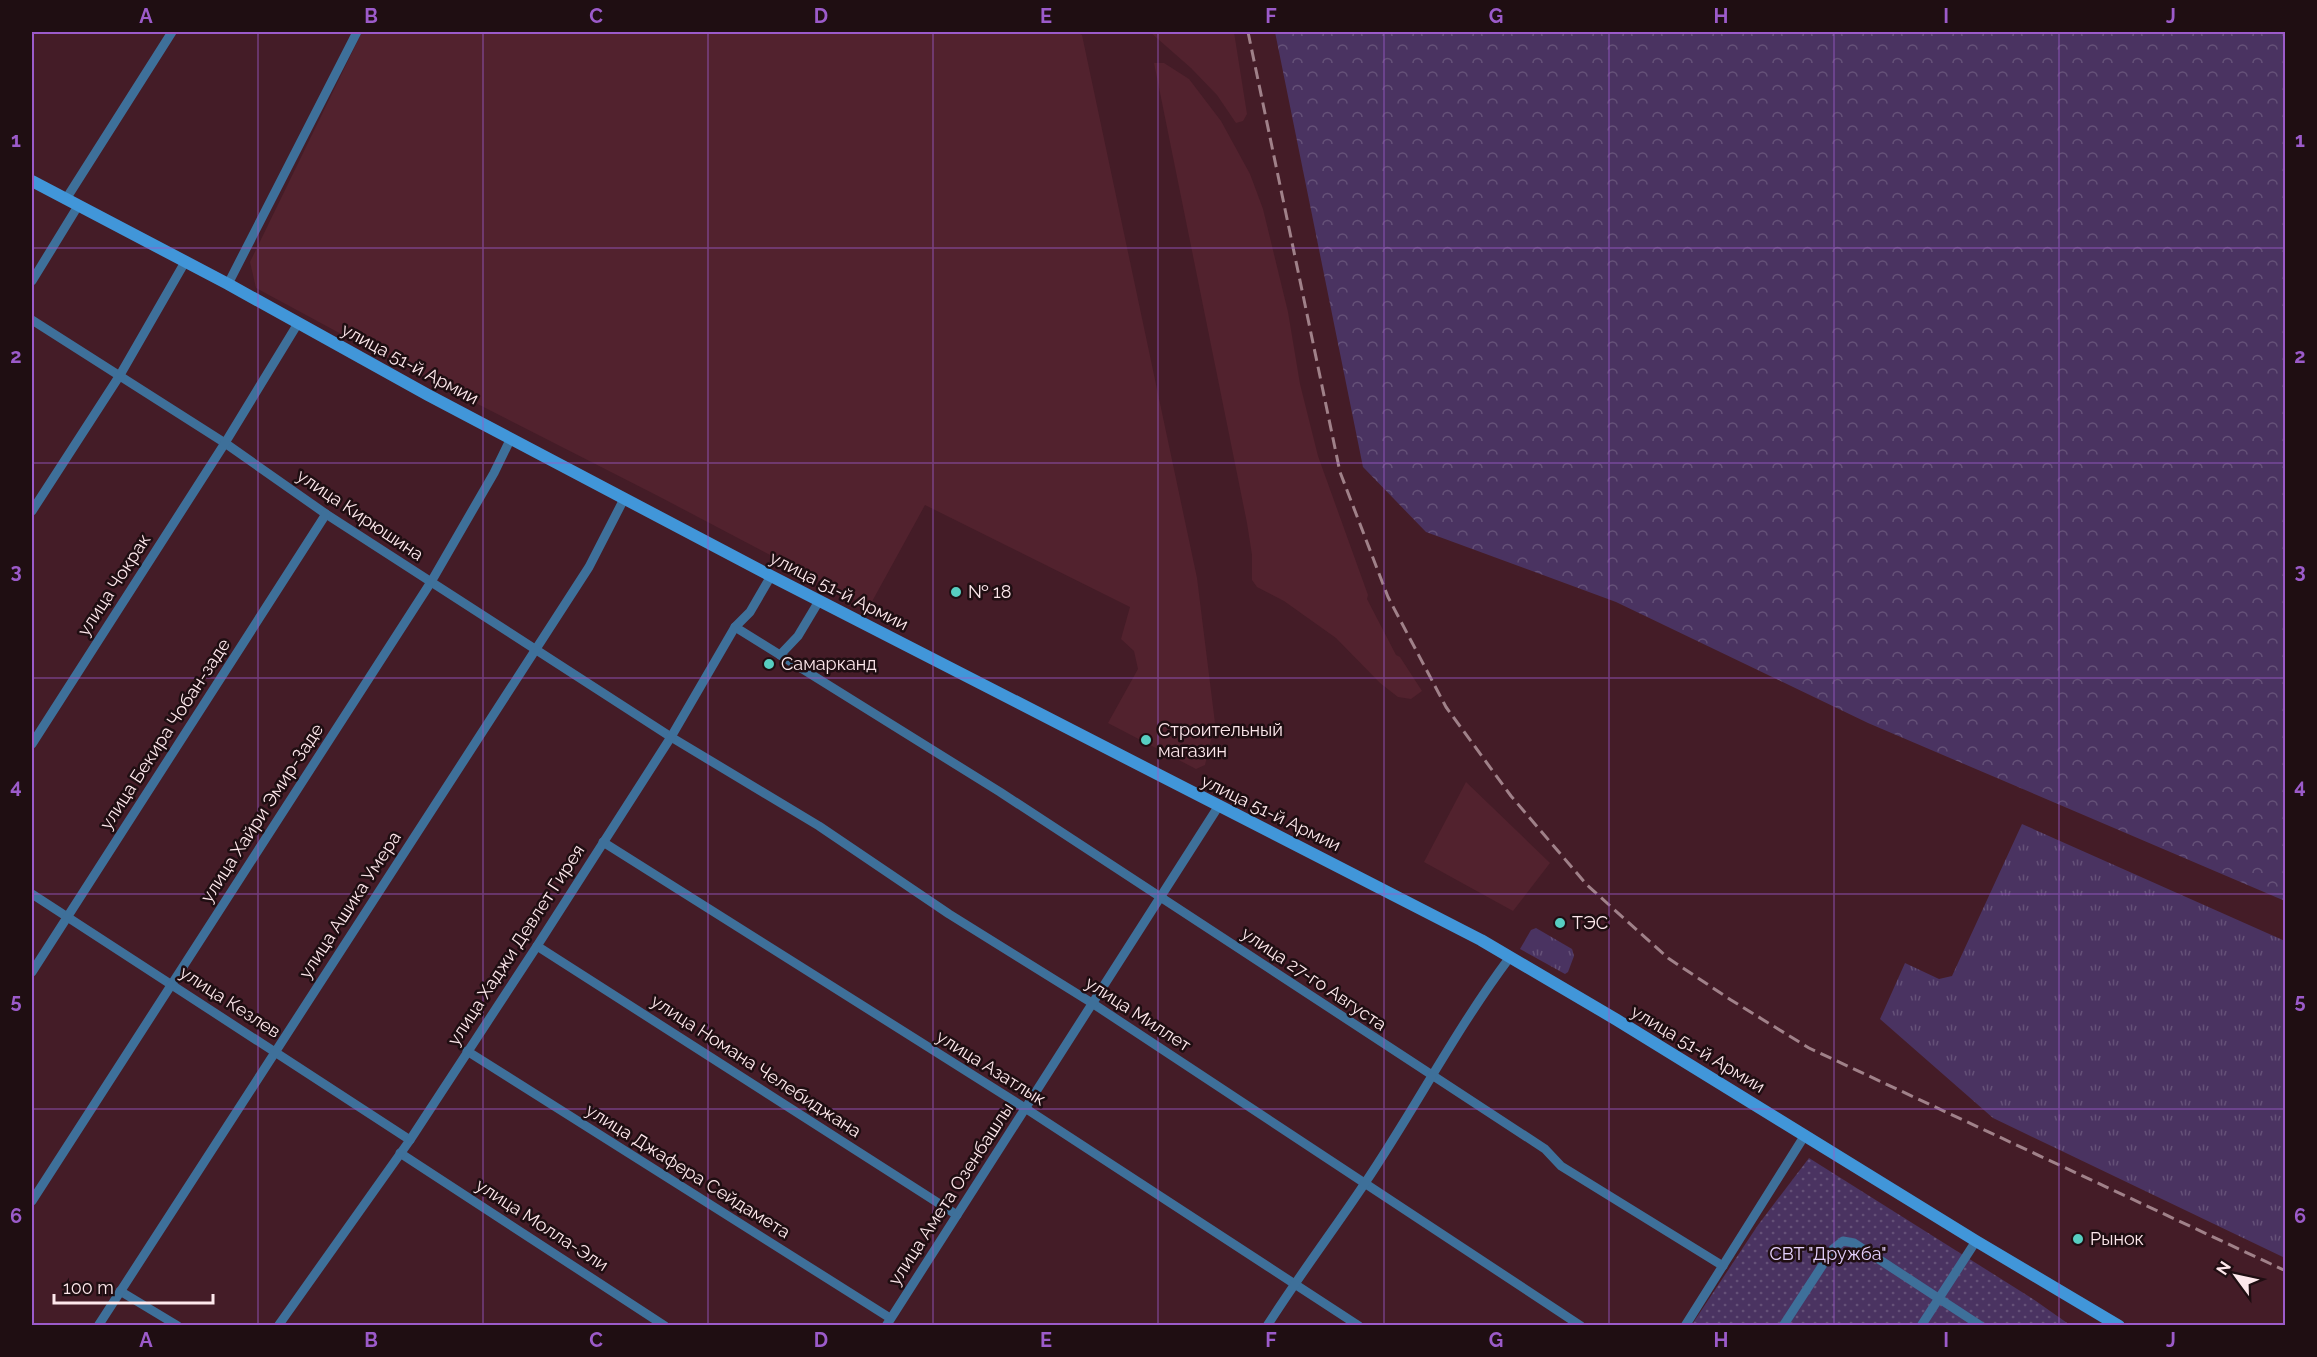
<svg xmlns="http://www.w3.org/2000/svg" width="2317" height="1357" font-family="Raleway,sans-serif">
	<style>
		.built { fill: #52222e }
		.grass { fill: url(#grass-tufts) }
		.forest { fill: url(#forest-crowns) }
		.garden { fill: url(#garden-dots) }
		.lines { fill: none; stroke-linecap: round; stroke-linejoin: round }
		.street { stroke: #3e709a; stroke-width: 9 }
		.secondary { stroke: #4196d9; stroke-width: 12 }
		.rail { stroke: #a08189; stroke-width: 3; stroke-dasharray: 12 6; stroke-linecap: butt }
		.grid { fill: none; stroke: #9c5bca; stroke-width: 1.5; stroke-opacity: 0.55 }
		.poi-dot { fill: #57cec1; stroke: #1f0e12; stroke-width: 2 }
		.labels { text-anchor: middle; stroke-width: 5; stroke-linejoin: round; paint-order: stroke }
		.street-label { font-size: 18px; fill: #fde7eb; stroke: #1f0e12 }
		.poi-label { font-size: 18px; fill: #fde7eb; stroke: #1f0e12; text-anchor: start }
		.park-label { font-size: 18px; fill: #e5d1fe; stroke: #1f0e12 }
		.neatline { fill: none; stroke: #9c5bca; stroke-width: 2 }
		.grid-label { font-size: 20px; text-anchor: middle; font-weight: bold; fill: #9c5bca }
	</style>
	<defs>
		<pattern id="grass-tufts" width="24" height="20" patternUnits="userSpaceOnUse" patternTransform="scale(1.5)"><rect width="24" height="20" fill="#4a3361"/><path d="M3 7l-1-3M5 7V3M7 7l1-3M15 17l-1-3M17 17v-4M19 17l1-3" fill="none" stroke="#655178"/></pattern>
		<pattern id="forest-crowns" width="20" height="18" patternUnits="userSpaceOnUse" patternTransform="scale(1.5)"><rect width="20" height="18" fill="#4a3361"/><path d="M2 6a3 3 0 1 1 6 0M12 15a3 3 0 1 1 6 0" fill="none" stroke="#655178"/></pattern>
		<pattern id="garden-dots" width="8" height="8" patternUnits="userSpaceOnUse" patternTransform="scale(1.5)"><rect width="8" height="8" fill="#4a3361"/><path d="M2 2h.1M6 6h.1" fill="none" stroke="#655178" stroke-width="1.8" stroke-linecap="round"/></pattern>
	</defs>
	<rect width="100%" height="100%" fill="#441c27"/>
	<g class="built">
		<polygon points="362,32 1076,32 1082,35 1197,578 1215,723 1205,765 1196,769 1108,723 1138,669 1134,651 1121,639 1130,607 925,505 869,607 660,497 356,342 256,288 250,262"/>
		<polygon points="1150,32 1234,32 1247,114 1243,121 1236,123 1217,95 1191,68"/>
		<polygon points="1154,63 1164,63 1189,79 1221,121 1250,174 1263,209 1288,312 1300,384 1318,456 1368,595 1367,599 1396,655 1400,657 1422,691 1411,699 1398,697 1380,683 1336,638 1284,601 1257,587 1252,580 1252,555 1247,523"/>
		<polygon points="1466,782 1550,863 1513,911 1424,862"/>
	</g>
	<g class="grass">
		<polygon points="2022,824 2285,941 2285,1258 1993,1118 1880,1019 1905,963 1939,979 1952,976"/>
		<polygon points="1536,928 1572,949 1574,956 1568,972 1565,974 1520,949 1531,930"/>
	</g>
	<polygon class="forest" points="1275,32 2285,32 2285,901 1868,723 1616,602 1426,532 1363,467"/>
	<polygon class="garden" points="1809,1158 2033,1299 2070,1325 1691,1326 1758,1225"/>
	<g class="lines">
		<g class="street">
			<polyline points="66,199 172,32"/>
			<polyline points="32,281 78,206"/>
			<polyline points="228,284 357,32"/>
			<polyline points="32,320 225,443 326,514 671,737 819,826 949,914 1092,1003 1581,1326"/>
			<polyline points="32,511 120,375 185,262"/>
			<polyline points="735,627 1000,792 1545,1149 1561,1166 1723,1266"/>
			<polyline points="780,655 798,636 819,601"/>
			<polyline points="32,744 225,443 297,325"/>
			<polyline points="603,842 1025,1108 1359,1326"/>
			<polyline points="32,894 410,1140"/>
			<polyline points="537,946 957,1215"/>
			<polyline points="32,972 326,514"/>
			<polyline points="467,1051 890,1318"/>
			<polyline points="400,1153 665,1326"/>
			<polyline points="32,1201 431,582 494,473 511,438"/>
			<polyline points="120,1291 178,1326"/>
			<polyline points="98,1326 589,567 624,499"/>
			<polyline points="278,1326 410,1140 537,946 671,737 735,627 750,612 771,576"/>
			<polyline points="886,1326 1218,807"/>
			<path d="M 1267,1326 C 1298,1277 1333,1231 1365,1183 C 1415,1109 1456,1029 1510,957"/>
			<polyline points="1685,1326 1805,1135"/>
			<polyline points="1783,1326 1833,1249 1843,1241 1854,1243 1981,1326"/>
			<polyline points="1921,1326 1976,1241"/>
		</g>
		<polyline class="secondary" points="32,181 228,284 428,395 771,576 1481,940 1617,1020 1976,1241 2119,1326"/>
		<polyline class="rail" points="1248,32 1340,472 1388,597 1446,707 1511,796 1587,885 1668,958 1731,1000 1809,1048 2286,1271"/>
	</g>
	<path class="grid" d="M 258,32 L 258,1326M 483,32 L 483,1326M 708,32 L 708,1326M 933,32 L 933,1326M 1158,32 L 1158,1326M 1384,32 L 1384,1326M 1609,32 L 1609,1326M 1834,32 L 1834,1326M 2059,32 L 2059,1326M 32,248 L 2286,248M 32,463 L 2286,463M 32,678 L 2286,678M 32,894 L 2286,894M 32,1109 L 2286,1109"/>
	<g class="poi-dot">
		<circle cx="956" cy="592" r="6"/>
		<circle cx="769" cy="664" r="6"/>
		<circle cx="1146" cy="740" r="6"/>
		<circle cx="1560" cy="923" r="6"/>
		<circle cx="2078" cy="1239" r="6"/>
	</g>
	<g class="labels">
		<g class="street-label">
			<text transform="translate(410 364) rotate(28)" y="6">улица 51-й Армии</text>
			<text transform="translate(360 515) rotate(34)" y="6">улица Кирюшина</text>
			<text transform="translate(114 585) rotate(-57)" y="6">улица Чокрак</text>
			<text transform="translate(839 591) rotate(27)" y="6">улица 51-й Армии</text>
			<text transform="translate(165 734) rotate(-57)" y="6">улица Бекира Чобан-заде</text>
			<text transform="translate(262 813) rotate(-57)" y="6">улица Хайри Эмир-Заде</text>
			<text transform="translate(1271 813) rotate(26)" y="6">улица 51-й Армии</text>
			<text transform="translate(350 905) rotate(-57)" y="6">улица Ашика Умера</text>
			<text transform="translate(516 945) rotate(-57)" y="6">улица Хаджи Девлет Гирея</text>
			<text transform="translate(1314 979) rotate(34)" y="6">улица 27-го Августа</text>
			<text transform="translate(230 1002) rotate(33)" y="6">улица Кезлев</text>
			<text transform="translate(1138 1014) rotate(33)" y="6">улица Миллет</text>
			<text transform="translate(1698 1049) rotate(31)" y="6">улица 51-й Армии</text>
			<text transform="translate(756 1066) rotate(33)" y="6">улица Номана Челебиджана</text>
			<text transform="translate(991 1068) rotate(32)" y="6">улица Азатлык</text>
			<text transform="translate(688 1171) rotate(32)" y="6">улица Джафера Сейдамета</text>
			<text transform="translate(951 1194) rotate(-57)" y="6">улица Амета Озенбашлы</text>
			<text transform="translate(542 1225) rotate(33)" y="6">улица Молла-Эли</text>
		</g>
		<g class="poi-label">
			<text x="968" y="598">№ 18</text>
			<text x="781" y="670">Самарканд</text>
			<text x="1158" y="736">Строительный<tspan x="1158" dy="21">магазин</tspan></text>
			<text x="1572" y="929">ТЭС</text>
			<text x="2090" y="1245">Рынок</text>
		</g>
		<g class="park-label">
			<text x="1828" y="1260">СВТ "Дружба"</text>
		</g>
	</g>
	<rect width="2317" height="1357" fill="none" stroke="#1f0e12" stroke-width="66"/>
	<g transform="translate(2236 1276) rotate(303)" stroke="#1f0e12" stroke-width="4.5" paint-order="stroke">
	<path d="M0-4.5L10 22L0 15L-10 22Z" fill="#fde7eb"/>
	<text y="-9" font-size="16" font-weight="bold" text-anchor="middle" fill="#fde7eb">N</text>
	</g>
	<path d="M54 1294v9h159v-9" fill="none" stroke="#fde7eb" stroke-width="3"/>
	<text x="63" y="1294" font-size="18" fill="#fde7eb" stroke="#1f0e12" stroke-width="4.5" paint-order="stroke">100 m</text>
	<rect x="33" y="33" width="2251" height="1291" class="neatline"/>
	<g class="grid-label">
		<text x="146" y="23">A</text>
		<text x="371" y="23">B</text>
		<text x="596" y="23">C</text>
		<text x="821" y="23">D</text>
		<text x="1046" y="23">E</text>
		<text x="1271" y="23">F</text>
		<text x="1496" y="23">G</text>
		<text x="1721" y="23">H</text>
		<text x="1946" y="23">I</text>
		<text x="2171" y="23">J</text>
		<text x="16" y="147">1</text>
		<text x="2300" y="147">1</text>
		<text x="16" y="363">2</text>
		<text x="2300" y="363">2</text>
		<text x="16" y="578">3</text>
		<text x="2300" y="578">3</text>
		<text x="16" y="793">4</text>
		<text x="2300" y="793">4</text>
		<text x="16" y="1008">5</text>
		<text x="2300" y="1008">5</text>
		<text x="16" y="1223">6</text>
		<text x="2300" y="1223">6</text>
		<text x="146" y="1347">A</text>
		<text x="371" y="1347">B</text>
		<text x="596" y="1347">C</text>
		<text x="821" y="1347">D</text>
		<text x="1046" y="1347">E</text>
		<text x="1271" y="1347">F</text>
		<text x="1496" y="1347">G</text>
		<text x="1721" y="1347">H</text>
		<text x="1946" y="1347">I</text>
		<text x="2171" y="1347">J</text>
	</g>
</svg>
